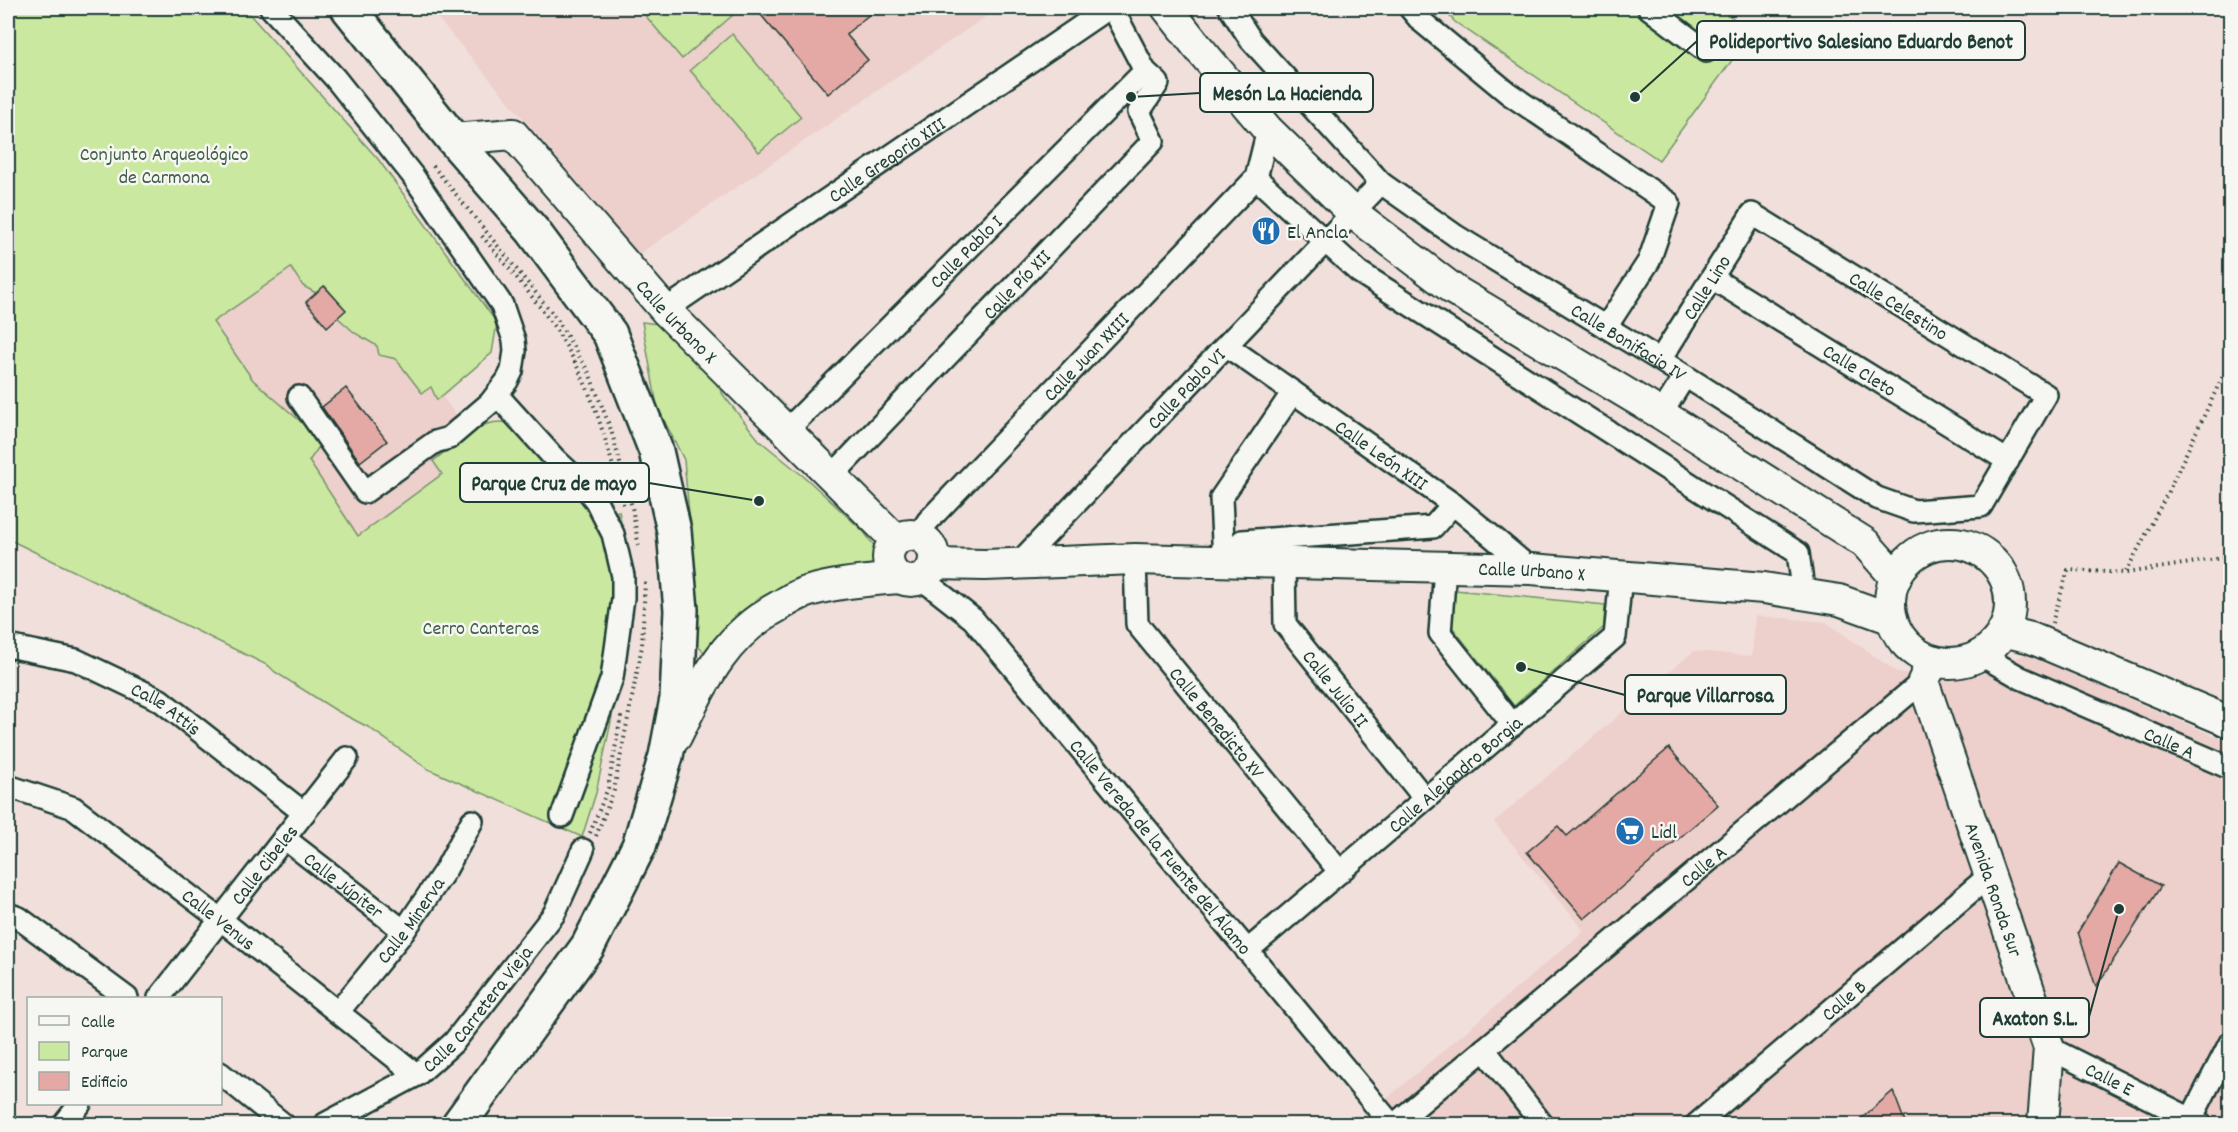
<svg xmlns="http://www.w3.org/2000/svg" width="2238" height="1132" font-family="Dekko,sans-serif">
	<style>
		.built { fill: #edcfcb }
		.green { fill: #cae8a0; stroke: #74926a; stroke-width: 1.5 }
		.building { fill: #e4a9a5; stroke: #1f3d34; stroke-width: 1.5 }
		.lines { fill: none; stroke-linecap: round; stroke-linejoin: round }
		.street-casing { stroke: #1f3d34; stroke-width: 26 }
		.secondary-casing { stroke: #1f3d34; stroke-width: 34 }
		.highway-casing { stroke: #1f3d34; stroke-width: 38 }
		.path { stroke: #1f3d34; stroke-width: 4; stroke-dasharray: 1.5 4.5; stroke-linecap: butt }
		.street { stroke: #f6f6f2; stroke-width: 21 }
		.secondary { stroke: #f6f6f2; stroke-width: 30 }
		.highway { stroke: #f6f6f2; stroke-width: 33 }
		.labels { text-anchor: middle; stroke-width: 5; stroke-linejoin: round; paint-order: stroke }
		.park-label { font-size: 20px; fill: #415f4a; stroke: #f6f6f2 }
		.street-label { font-size: 20px; fill: #1f3d34; stroke: #f6f6f2 }
		.poi-label { font-size: 20px; fill: #1f3d34; stroke: #f6f6f2; text-anchor: start }
		.leader { fill: none; stroke: #1f3d34; stroke-width: 2 }
		.callout-dot { fill: #1f3d34; stroke: #f6f6f2; stroke-width: 2 }
		.callout { fill: #f6f6f2; stroke: #1f3d34; stroke-width: 2 }
		.callout-label { font-size: 21px; text-anchor: middle; font-weight: bold; fill: #1f3d34 }
	</style>
	<rect width="100%" height="100%" fill="#f1dfdb"/>
	<filter id="ink" filterUnits="userSpaceOnUse"><feTurbulence type="fractalNoise" baseFrequency=".0167" numOctaves="2"/><feDisplacementMap in="SourceGraphic" scale="12" xChannelSelector="R" yChannelSelector="G"/><feConvolveMatrix kernelMatrix="1 2 1 2 8 2 1 2 1" color-interpolation-filters="sRGB"/></filter>
	<g filter="url(#ink)">
		<g class="built">
			<polygon points="429,8 998,8 639,254"/>
			<polygon points="290,268 324,286 346,310 342,323 377,347 379,355 396,359 422,393 431,387 438,400 442,396 470,434 433,462 442,474 358,536 309,461 322,441 253,380 213,322"/>
			<polygon points="1755,616 1826,622 1898,673 1978,676 2026,654 2230,743 2230,1124 1357,1124 1584,931 1494,822 1694,651 1752,656"/>
		</g>
		<g class="green">
			<path d="M 8,8 L 244,8 L 378,159 L 497,323 L 492,353 L 437,400 L 431,387 L 422,393 L 396,359 L 379,355 L 377,346 L 355,333 L 337,317 L 345,310 L 325,286 L 316,293 L 303,286 L 291,268 L 213,322 L 253,380 L 323,441 L 309,461 L 358,536 L 442,474 L 433,461 C 453,446 481,416 508,423 C 512,424 517,428 521,430 L 605,515 L 619,511 L 631,586 L 628,640 L 596,793 L 582,837 L 428,769 L 368,727 L 337,711 L 275,672 L 269,666 L 8,539 Z"/>
			<polygon points="639,8 727,8 733,15 682,59"/>
			<polygon points="1442,8 1720,8 1752,33 1659,160 1455,22"/>
			<polygon points="732,34 801,117 759,152 690,70"/>
			<polygon points="642,322 682,327 724,396 759,440 808,480 864,532 898,578 765,613 715,664 680,627 695,579 684,460 657,406"/>
			<polygon points="1455,590 1605,605 1604,627 1514,706 1449,623"/>
		</g>
		<g class="building">
			<polygon points="755,8 877,8 846,34 868,60 828,94"/>
			<polygon points="324,286 346,310 327,327 306,302"/>
			<polygon points="346,388 387,441 360,462 322,407"/>
			<polygon points="1669,748 1718,805 1584,919 1527,852 1558,826 1567,836"/>
			<polygon points="2119,863 2161,886 2096,987 2078,932"/>
			<polygon points="1893,1091 1906,1125 1854,1125"/>
		</g>
		<g class="lines">
			<g class="street-casing">
				<g id="street">
					<polyline points="271,8 335,78 413,176 502,305 514,340 515,351 512,371 507,381 490,403 449,438 435,442 365,492 299,397"/>
					<path id="s1" d="M 1230,8 L 1251,40 L 1381,183 L 1456,236 L 1660,360 L 1877,498 L 1914,511 L 1981,506 L 2046,395 L 1752,214 L 1660,360"/>
					<polyline points="1410,8 1421,21 1508,93 1669,203 1649,261 1606,327"/>
					<polyline points="1649,8 1706,51"/>
					<polyline points="1268,130 1256,178 1359,272 1798,553 1804,595"/>
					<path id="s2" d="M 1712,278 L 2008,461"/>
					<path id="s3" d="M 665,310 L 1108,8"/>
					<path id="s4" d="M 1227,346 L 1453,504 L 1531,569"/>
					<polyline points="497,395 555,459 584,486 596,501 613,534 623,576 623,598 612,678 562,816"/>
					<polyline points="1661,414 1685,376"/>
					<path id="s5" d="M 786,431 L 1145,71"/>
					<path id="s6" d="M 832,476 L 1153,141 L 1139,112 L 1158,83 L 1145,71 L 1112,8"/>
					<path id="s7" d="M 918,536 L 928,521 L 1256,178"/>
					<path id="s8" d="M 1135,559 L 1137,624 L 1340,872"/>
					<polyline points="1224,563 1242,541 1433,527 1453,504"/>
					<polyline points="1224,563 1221,498 1293,392"/>
					<path id="s9" d="M 1018,564 L 1381,183"/>
					<path id="s10" d="M 1284,564 L 1285,624 L 1425,799"/>
					<polyline points="1445,568 1440,633 1513,725"/>
					<path id="s11" d="M 922,579 L 973,619 L 1391,1124"/>
					<path id="s12" d="M 8,646 L 76,660 L 160,700 L 304,813"/>
					<path id="s13" d="M 1981,655 L 2021,678 L 2230,768"/>
					<path id="s14" d="M 8,786 L 74,808 L 220,919 L 417,1075"/>
					<path id="s15" d="M 284,838 L 404,931"/>
					<polyline points="8,914 19,918 127,998"/>
					<path id="s16" d="M 1247,951 L 1615,637 L 1621,576"/>
					<path id="s17" d="M 159,998 L 347,758"/>
					<path id="s18" d="M 338,1012 L 404,931 L 446,869 L 472,821"/>
					<path id="s19" d="M 2049,1048 L 2201,1124"/>
					<polyline points="1484,1049 1542,1124"/>
					<polyline points="220,1073 283,1124"/>
					<polyline points="2191,1119 2230,1043"/>
					<polyline points="64,1124 80,1104"/>
					<path id="s20" d="M 325,1124 L 417,1075 L 454,1042 L 554,914 L 583,850"/>
					<path id="s21" d="M 1395,1124 L 1923,681"/>
					<path id="s22" d="M 1697,1124 L 1990,875"/>
				</g>
			</g>
			<g class="secondary-casing">
				<g id="secondary">
					<polyline points="1167,8 1196,45 1268,130 1353,213 1454,290 1661,414 1865,543 1896,578"/>
					<path id="s23" d="M 453,139 L 513,134 L 665,310 L 896,540"/>
					<circle cx="911" cy="558" r="23"/>
					<circle cx="1950" cy="603" r="60"/>
					<path id="s24" d="M 934,564 L 985,565 L 1135,559 L 1531,569 L 1764,588 L 1839,600 L 1892,619"/>
					<polyline points="2003,631 2031,638 2230,722"/>
					<path id="s25" d="M 1934,661 L 1923,681 L 2049,1048 L 2043,1124"/>
					<path d="M 676,737 C 703,683 723,636 779,606 C 786,602 795,596 803,593 C 833,583 867,581 898,578"/>
				</g>
			</g>
			<g class="highway-casing">
				<polyline id="highway" points="348,8 453,139 533,231 610,334 656,451 674,531 681,610 677,699 666,756 639,846 588,946 459,1124"/>
			</g>
			<g class="path">
				<polyline points="433,166 557,319 589,373 611,430 632,507 639,548"/>
				<path d="M 482,236 C 518,280 559,324 582,377 C 601,418 612,463 624,507"/>
				<polyline points="2126,572 2165,498 2230,361"/>
				<polyline points="2052,623 2068,570 2126,573 2222,558 2230,553"/>
				<polyline points="590,833 608,788 621,716"/>
				<polyline points="596,836 614,790 642,646 645,582"/>
			</g>
			<use href="#street" class="street"/>
			<use href="#secondary" class="secondary"/>
			<use href="#highway" class="highway"/>
		</g>
	</g>
	<defs>
		<g id="restaurant-disc" transform="scale(1.5)"><circle r="9.5" fill="#1f6fb2" stroke="#f6f6f2"/><path d="M-5-6h1v4h1v-4h1v4h1v-4h1v5L-1.5 .5V6h-2V.5L-5-1ZM5-6V6H3V1.5H1.5Q1.5-4 5-6Z" fill="#fff"/></g>
		<g id="supermarket-disc" transform="scale(1.5)"><circle r="9.5" fill="#1f6fb2" stroke="#f6f6f2"/><path d="M-6-5.5h2.5l.6 2H6L4.5 2H-2.5L-4.4-4H-6ZM-1.5 3.2a1.3 1.3 0 1 0 .1 0ZM3 3.2a1.3 1.3 0 1 0 .1 0Z" fill="#fff"/></g>
	</defs>
	<g fill-rule="evenodd">
		<use href="#restaurant-disc" x="1266" y="231"/>
		<use href="#supermarket-disc" x="1630" y="831"/>
	</g>
	<g class="labels">
		<g class="park-label">
			<text x="164" y="160">Conjunto Arqueológico<tspan x="164" dy="23">de Carmona</tspan></text>
			<text x="481" y="634">Cerro Canteras</text>
		</g>
		<g class="street-label">
			<text dy="7" stroke="none"><textPath href="#s3" startOffset="268">Calle Gregorio XIII</textPath></text>
			<text dy="7" stroke="none"><textPath href="#s5" startOffset="254">Calle Pablo I</textPath></text>
			<text dy="7" stroke="none"><textPath href="#s6" startOffset="266">Calle Pío XII</textPath></text>
			<text transform="translate(1706 287) rotate(-58)" y="7">Calle Lino</text>
			<text transform="translate(1899 305) rotate(32)" y="7">Calle Celestino</text>
			<text dy="7" stroke="none"><textPath href="#s23" startOffset="309">Calle Urbano X</textPath></text>
			<text dy="7" stroke="none"><textPath href="#s1" startOffset="526">Calle Bonifacio IV</textPath></text>
			<text dy="7" stroke="none"><textPath href="#s7" startOffset="246">Calle Juan XXIII</textPath></text>
			<text dy="7" stroke="none"><textPath href="#s2" startOffset="174">Calle Cleto</textPath></text>
			<text dy="7" stroke="none"><textPath href="#s9" startOffset="243">Calle Pablo VI</textPath></text>
			<text dy="7" stroke="none"><textPath href="#s4" startOffset="189">Calle León XIII</textPath></text>
			<text dy="7" stroke="none"><textPath href="#s24" startOffset="598">Calle Urbano X</textPath></text>
			<text dy="7" stroke="none"><textPath href="#s10" startOffset="142">Calle Julio II</textPath></text>
			<text dy="7" stroke="none"><textPath href="#s12" startOffset="172">Calle Attis</textPath></text>
			<text dy="7" stroke="none"><textPath href="#s8" startOffset="192">Calle Benedicto XV</textPath></text>
			<text dy="7" stroke="none"><textPath href="#s13" startOffset="208">Calle A</textPath></text>
			<text dy="7" stroke="none"><textPath href="#s16" startOffset="273">Calle Alejandro Borgia</textPath></text>
			<text dy="7" stroke="none"><textPath href="#s11" startOffset="360">Calle Vereda de la Fuente del Álamo</textPath></text>
			<text dy="7" stroke="none"><textPath href="#s17" startOffset="170">Calle Cibeles</textPath></text>
			<text dy="7" stroke="none"><textPath href="#s21" startOffset="402">Calle A</textPath></text>
			<text dy="7" stroke="none"><textPath href="#s15" startOffset="76">Calle Júpiter</textPath></text>
			<text dy="7" stroke="none"><textPath href="#s25" startOffset="243">Avenida Ronda Sur</textPath></text>
			<text dy="7" stroke="none"><textPath href="#s14" startOffset="252">Calle Venus</textPath></text>
			<text dy="7" stroke="none"><textPath href="#s18" startOffset="117">Calle Minerva</textPath></text>
			<text dy="7" stroke="none"><textPath href="#s22" startOffset="192">Calle B</textPath></text>
			<text dy="7" stroke="none"><textPath href="#s20" startOffset="194">Calle Carretera Vieja</textPath></text>
			<text dy="7" stroke="none"><textPath href="#s19" startOffset="68">Calle E</textPath></text>
		</g>
		<g class="poi-label">
			<text x="1287" y="238">El Ancla</text>
			<text x="1651" y="838">Lidl</text>
		</g>
	</g>
	<path class="leader" d="M1635 97L1697 41M1131 97L1200 93M759 501L649 483M1521 667L1625 695M2119 909L2089 1017"/>
	<g class="callout-dot">
		<circle cx="1635" cy="97" r="6"/>
		<circle cx="1131" cy="97" r="6"/>
		<circle cx="759" cy="501" r="6"/>
		<circle cx="1521" cy="667" r="6"/>
		<circle cx="2119" cy="909" r="6"/>
	</g>
	<g class="callout">
		<rect x="1697" y="21" width="328" height="39" rx="6"/>
		<rect x="1200" y="73" width="173" height="39" rx="6"/>
		<rect x="460" y="463" width="189" height="39" rx="6"/>
		<rect x="1625" y="675" width="161" height="39" rx="6"/>
		<rect x="1980" y="998" width="109" height="39" rx="6"/>
	</g>
	<g class="callout-label">
		<text x="1861" y="48">Polideportivo Salesiano Eduardo Benot</text>
		<text x="1287" y="100">Mesón La Hacienda</text>
		<text x="554" y="490">Parque Cruz de mayo</text>
		<text x="1705" y="702">Parque Villarrosa</text>
		<text x="2035" y="1025">Axaton S.L.</text>
	</g>
	<rect width="2238" height="1132" fill="none" stroke="#f6f6f2" stroke-width="30"/>
	<rect x="15" y="15" width="2208" height="1102" fill="none" stroke="#1f3d34" stroke-width="2" filter="url(#ink)"/>
	<rect x="27" y="997" width="195" height="108" fill="#f6f6f2" stroke="#a0aca6" stroke-width="1.5"/>
	<rect x="39" y="1016" width="30" height="9" fill="#f6f6f2" stroke="#a0aca6" stroke-width="1.5"/>
	<text x="81" y="1027" font-size="18" fill="#1f3d34">Calle</text>
	<rect x="39" y="1042" width="30" height="18" fill="#cae8a0" stroke="#a0aca6" stroke-width="1.5"/>
	<text x="81" y="1057" font-size="18" fill="#1f3d34">Parque</text>
	<rect x="39" y="1072" width="30" height="18" fill="#e4a9a5" stroke="#a0aca6" stroke-width="1.5"/>
	<text x="81" y="1087" font-size="18" fill="#1f3d34">Edificio</text>
</svg>
